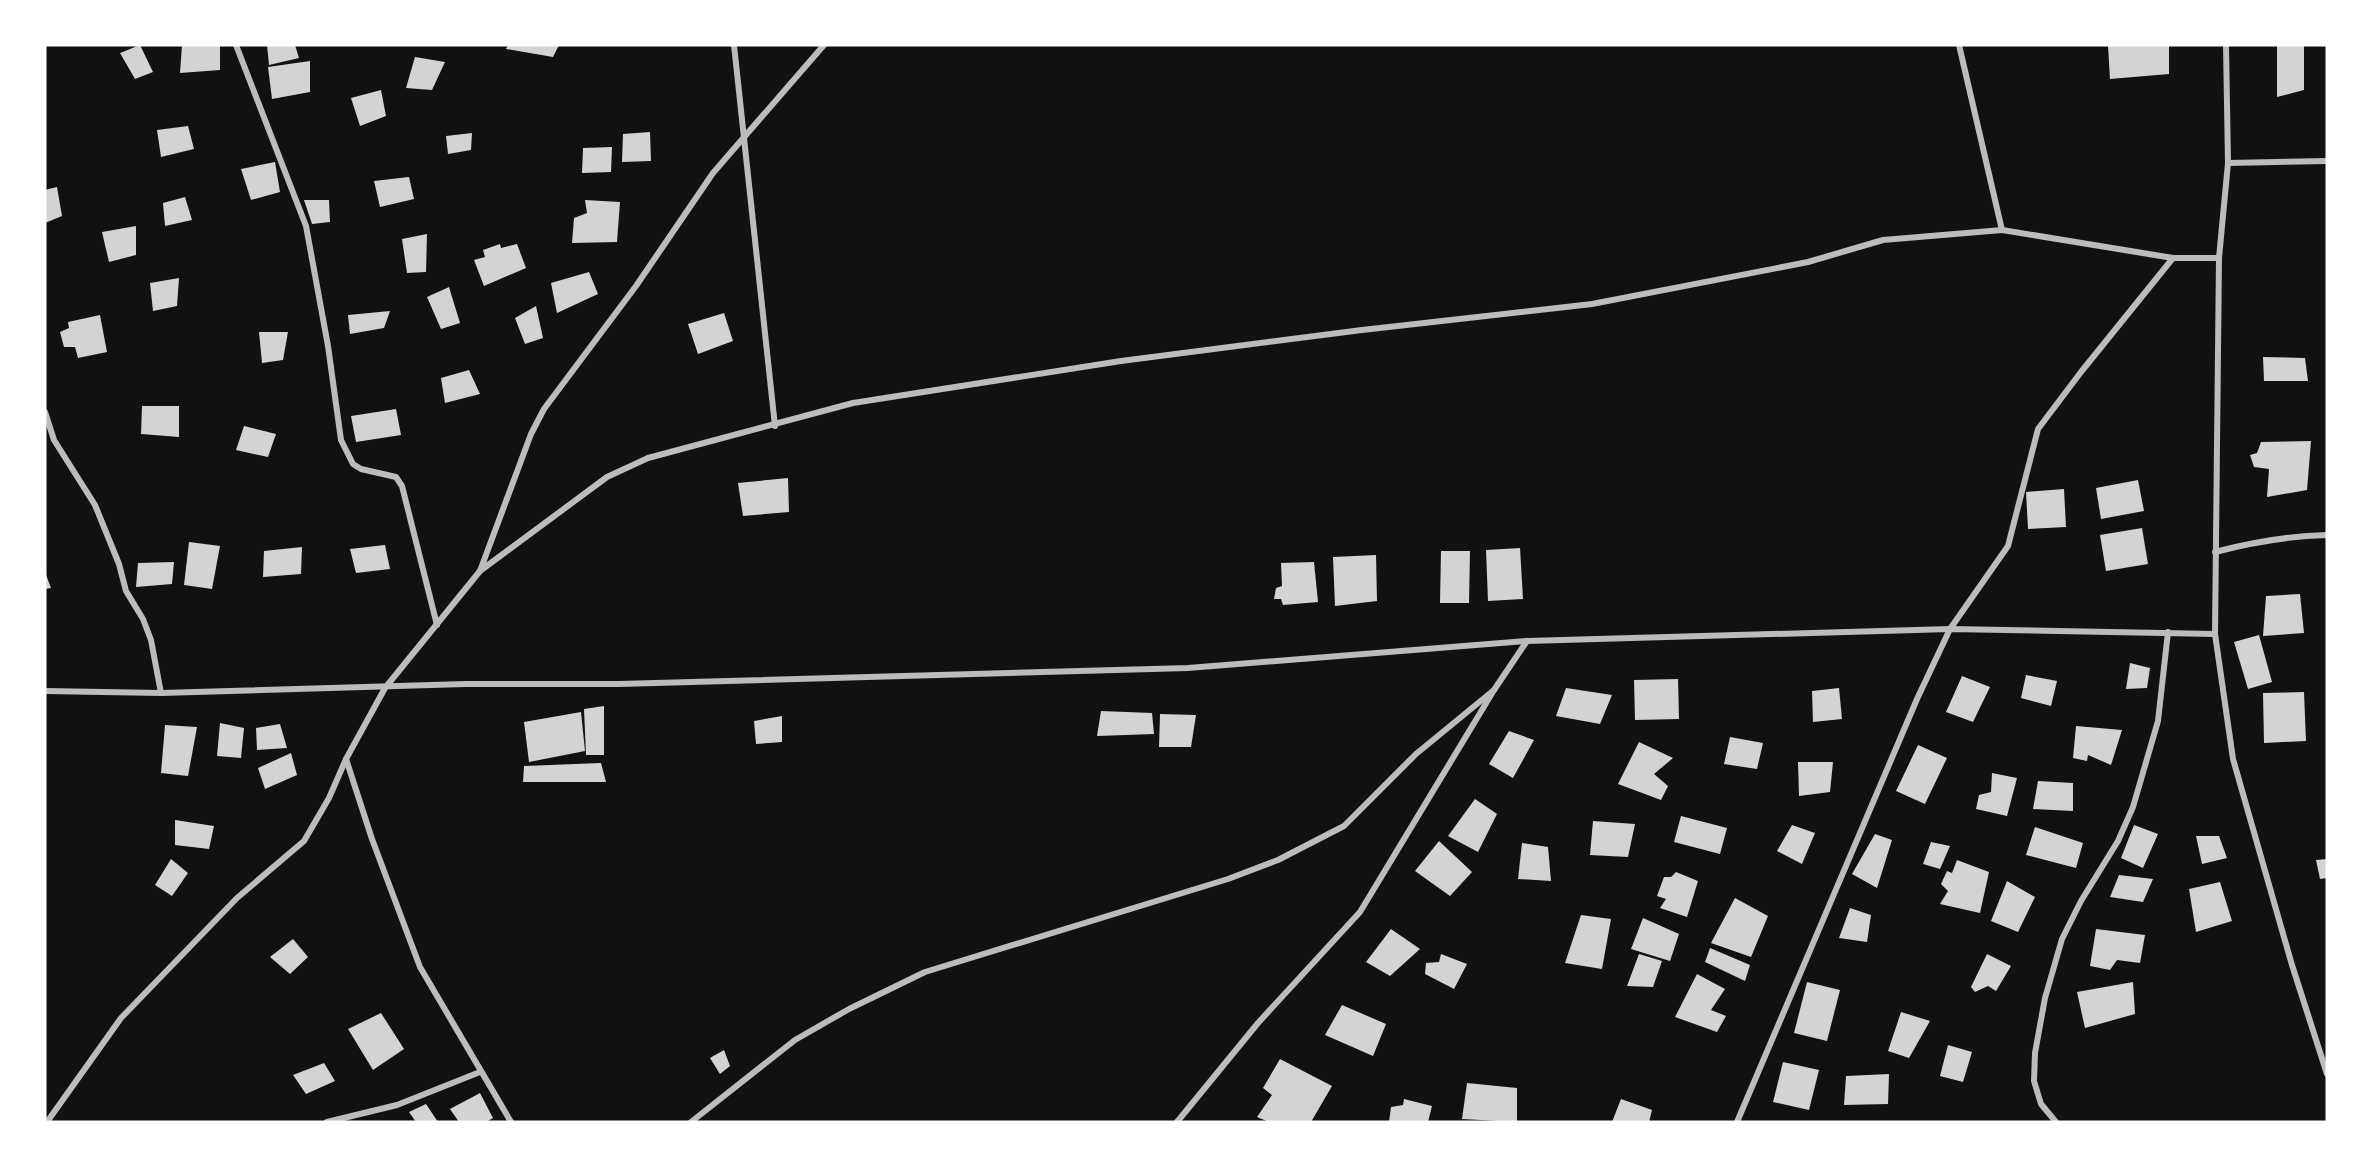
<svg xmlns="http://www.w3.org/2000/svg" width="2372" height="1167" font-family="'PT Serif',serif">
	<style>
		.building { fill: #d3d3d3 }
		.lines { fill: none; stroke-linecap: round; stroke-linejoin: round }
		.minor { stroke: #bcbcbc; stroke-width: 6 }
	</style>
	<rect width="100%" height="100%" fill="#111"/>
	<g class="building">
		<polygon points="140,45 153,72 135,79 120,53"/>
		<polygon points="182,45 220,45 220,70 180,73"/>
		<polygon points="267,45 295,45 299,58 269,65"/>
		<polygon points="508,45 559,45 553,57 506,49"/>
		<polygon points="2118,45 2169,45 2169,74 2110,79 2108,46"/>
		<polygon points="2277,45 2304,45 2304,90 2277,97"/>
		<polygon points="415,57 445,62 432,90 406,88"/>
		<polygon points="310,61 310,92 272,99 268,67"/>
		<polygon points="381,90 386,116 360,126 351,98"/>
		<polygon points="188,126 194,149 161,157 157,130"/>
		<polygon points="650,132 651,161 622,162 623,134"/>
		<polygon points="472,133 471,150 448,154 446,136"/>
		<polygon points="612,147 611,172 582,173 583,148"/>
		<polygon points="275,162 280,192 251,200 241,169"/>
		<polygon points="409,177 414,199 380,207 374,181"/>
		<polygon points="57,187 62,216 45,223 45,190"/>
		<polygon points="185,197 192,220 165,226 163,203"/>
		<polygon points="304,200 329,200 330,222 312,224"/>
		<polygon points="585,200 620,202 617,242 572,243 574,218 587,213"/>
		<polygon points="136,226 136,255 109,262 102,232"/>
		<polygon points="427,234 426,272 407,273 402,239"/>
		<polygon points="500,244 501,248 517,244 526,268 484,286 474,260 485,257 483,250"/>
		<polygon points="589,272 598,294 557,313 551,283"/>
		<polygon points="179,278 177,306 153,311 150,283"/>
		<polygon points="449,287 460,323 441,329 427,297"/>
		<polygon points="536,306 543,338 525,344 515,318"/>
		<polygon points="390,311 384,328 350,334 348,315"/>
		<polygon points="724,313 733,341 698,354 688,324"/>
		<polygon points="100,315 107,352 78,358 75,347 64,347 60,332 69,328 68,322"/>
		<polygon points="259,332 288,332 283,360 262,363"/>
		<polygon points="2263,357 2305,358 2308,381 2264,381"/>
		<polygon points="469,370 480,394 445,403 441,378"/>
		<polygon points="142,406 179,406 179,437 141,434"/>
		<polygon points="396,409 401,435 356,442 351,416"/>
		<polygon points="244,426 276,434 268,457 236,450"/>
		<polygon points="2311,441 2307,490 2267,497 2269,469 2254,467 2250,455 2257,453 2261,442"/>
		<polygon points="788,478 789,512 743,516 738,483"/>
		<polygon points="2138,480 2144,511 2101,519 2096,488"/>
		<polygon points="2064,489 2066,527 2028,529 2026,492"/>
		<polygon points="2142,528 2148,564 2106,571 2100,535"/>
		<polygon points="189,542 220,546 212,589 184,585"/>
		<polygon points="385,545 390,569 356,573 350,549"/>
		<polygon points="302,547 301,574 263,577 264,551"/>
		<polygon points="1520,548 1523,599 1488,601 1486,550"/>
		<polygon points="1441,551 1470,551 1469,603 1440,603"/>
		<polygon points="1376,555 1377,601 1335,606 1333,557"/>
		<polygon points="174,562 172,584 136,587 138,563"/>
		<polygon points="1314,562 1318,602 1283,605 1281,599 1274,599 1276,588 1282,586 1281,563"/>
		<polygon points="45,572 51,588 45,589"/>
		<polygon points="2300,594 2304,633 2263,636 2266,596"/>
		<polygon points="2259,635 2272,682 2248,689 2234,642"/>
		<polygon points="2130,663 2150,668 2147,688 2126,689"/>
		<polygon points="2026,675 2057,681 2051,706 2021,698"/>
		<polygon points="1962,676 1990,687 1973,722 1946,712"/>
		<polygon points="1678,679 1679,719 1635,720 1634,680"/>
		<polygon points="1566,688 1612,695 1600,724 1556,716"/>
		<polygon points="1839,688 1842,719 1813,722 1812,691"/>
		<polygon points="2304,692 2306,741 2264,743 2263,693"/>
		<polygon points="604,706 604,755 586,755 584,709"/>
		<polygon points="1101,711 1152,713 1154,734 1097,736"/>
		<polygon points="581,712 585,751 529,762 524,722"/>
		<polygon points="1160,714 1196,715 1191,747 1159,747"/>
		<polygon points="782,716 782,742 756,744 754,721"/>
		<polygon points="220,723 244,728 241,758 217,756"/>
		<polygon points="280,724 287,748 257,750 256,728"/>
		<polygon points="165,725 197,727 188,776 161,773"/>
		<polygon points="2076,726 2122,730 2111,765 2088,755 2087,761 2073,758"/>
		<polygon points="1509,731 1534,740 1513,778 1489,764"/>
		<polygon points="1730,737 1763,743 1757,769 1724,764"/>
		<polygon points="1639,742 1673,758 1654,774 1668,786 1661,800 1618,784"/>
		<polygon points="1918,745 1947,758 1925,804 1896,791"/>
		<polygon points="291,753 297,775 265,789 258,768"/>
		<polygon points="1798,762 1833,762 1830,792 1799,796"/>
		<polygon points="601,763 606,782 523,782 524,766"/>
		<polygon points="1992,773 2017,778 2007,816 1976,809 1979,795 1991,792"/>
		<polygon points="2038,781 2073,783 2073,811 2033,809"/>
		<polygon points="1475,799 1497,814 1478,852 1448,836"/>
		<polygon points="1681,816 1727,828 1720,854 1674,842"/>
		<polygon points="175,820 214,826 209,849 175,845"/>
		<polygon points="1593,821 1635,824 1628,857 1590,855"/>
		<polygon points="1792,825 1815,833 1802,864 1777,851"/>
		<polygon points="2134,825 2158,834 2143,868 2121,858"/>
		<polygon points="2035,827 2083,843 2076,868 2026,855"/>
		<polygon points="1875,834 1892,840 1877,888 1852,874"/>
		<polygon points="2196,836 2219,836 2227,858 2202,864"/>
		<polygon points="1439,841 1472,872 1450,896 1415,871"/>
		<polygon points="1931,842 1950,846 1940,869 1923,864"/>
		<polygon points="1522,843 1548,847 1551,881 1518,879"/>
		<polygon points="171,859 188,873 172,896 155,885"/>
		<polygon points="2327,859 2327,878 2320,879 2316,860"/>
		<polygon points="1957,860 1989,872 1980,913 1940,904 1948,891 1941,884 1947,871 1952,873"/>
		<polygon points="1676,872 1698,881 1687,917 1660,908 1666,899 1657,896 1664,877 1671,877"/>
		<polygon points="2119,875 2153,879 2143,902 2110,897"/>
		<polygon points="2007,881 2035,897 2018,932 1991,921"/>
		<polygon points="2220,882 2232,921 2196,932 2189,889"/>
		<polygon points="1735,898 1768,916 1751,957 1711,943"/>
		<polygon points="1850,908 1871,915 1867,942 1839,938"/>
		<polygon points="1581,915 1611,919 1602,969 1565,963"/>
		<polygon points="1643,918 1679,934 1670,961 1631,949"/>
		<polygon points="1391,929 1420,949 1390,976 1366,962"/>
		<polygon points="2096,929 2145,935 2140,963 2117,960 2110,970 2090,966"/>
		<polygon points="293,939 308,957 290,974 270,957"/>
		<polygon points="1710,948 1750,965 1745,981 1705,962"/>
		<polygon points="1441,954 1467,964 1454,989 1425,974 1426,963 1439,962"/>
		<polygon points="1639,954 1662,961 1653,987 1627,986"/>
		<polygon points="1987,954 2011,966 1996,991 1988,986 1975,992 1971,987"/>
		<polygon points="1697,974 1725,989 1711,1010 1726,1016 1717,1032 1675,1017"/>
		<polygon points="1807,982 1840,990 1827,1041 1794,1033"/>
		<polygon points="2133,982 2135,1014 2085,1028 2077,992"/>
		<polygon points="1342,1005 1386,1024 1373,1056 1325,1035"/>
		<polygon points="1901,1012 1930,1021 1909,1058 1888,1051"/>
		<polygon points="381,1013 404,1049 373,1070 348,1029"/>
		<polygon points="1948,1045 1972,1052 1963,1082 1940,1076"/>
		<polygon points="724,1050 730,1066 720,1074 710,1058"/>
		<polygon points="1280,1059 1332,1086 1311,1122 1269,1122 1257,1117 1272,1095 1263,1088"/>
		<polygon points="1783,1062 1819,1070 1809,1110 1773,1102"/>
		<polygon points="324,1063 335,1081 306,1094 293,1075"/>
		<polygon points="1889,1074 1888,1104 1844,1105 1846,1076"/>
		<polygon points="1467,1083 1517,1088 1517,1122 1462,1119"/>
		<polygon points="480,1093 493,1118 486,1122 459,1122 450,1109"/>
		<polygon points="1404,1099 1432,1106 1428,1122 1389,1122 1391,1107 1403,1105"/>
		<polygon points="1621,1099 1652,1110 1649,1122 1612,1122"/>
		<polygon points="426,1104 438,1122 416,1122 409,1112"/>
	</g>
	<g class="lines">
		<g class="minor">
			<polyline points="236,45 306,226 328,346 341,440 353,464 361,469 396,477 402,486 437,625"/>
			<polyline points="734,45 775,426"/>
			<polyline points="1959,45 2002,230"/>
			<polyline points="2226,45 2228,163 2219,258 2215,634 2233,759 2292,965 2327,1074"/>
			<polyline points="2228,163 2327,161"/>
			<polyline points="45,412 54,440 95,505 119,564 126,591 143,619 151,640 161,693"/>
			<path d="M 2215,552 C 2253,542 2288,536 2327,535"/>
			<polyline points="480,571 607,477 648,458 853,403 1121,361 1362,330 1592,304 1808,262 1883,240 2002,230 2173,258 2219,258"/>
			<polyline points="45,691 161,693 465,684 619,684 1188,668 1527,641 1950,629 2215,634"/>
			<polyline points="346,759 372,839 420,967 511,1122"/>
			<polyline points="47,1122 121,1018 237,898 304,841 329,798 346,759 385,688 480,571 531,434 544,409 636,286 713,173 824,45"/>
			<polyline points="327,1122 397,1105 480,1072"/>
			<polyline points="691,1122 795,1040 849,1009 925,972 1228,879 1278,860 1344,826 1416,754 1494,690"/>
			<polyline points="1177,1122 1258,1023 1360,912 1494,690 1527,641"/>
			<polyline points="1737,1122 1917,699 1950,629 2008,546 2038,429 2081,372 2173,258"/>
			<polyline points="2056,1122 2041,1104 2034,1081 2035,1053 2045,998 2062,939 2081,901 2118,841 2133,807 2158,721 2168,632"/>
		</g>
	</g>
	<rect width="2372" height="1167" fill="none" stroke="#ffffff" stroke-width="93"/>
</svg>
